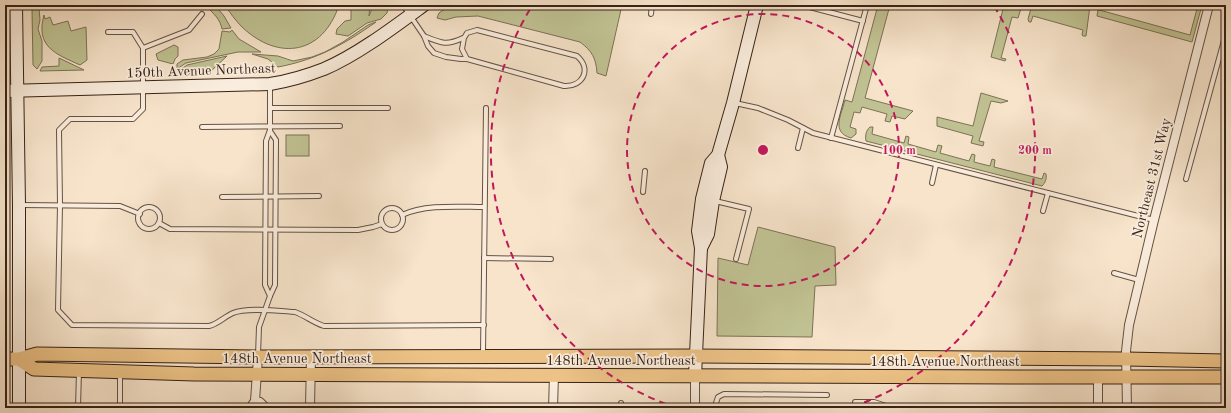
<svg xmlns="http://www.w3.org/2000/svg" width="1231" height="413" font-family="'Old Standard TT',serif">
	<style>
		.green { fill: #c1c394; stroke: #7c7256 }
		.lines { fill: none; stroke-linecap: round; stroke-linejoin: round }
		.lane-casing { stroke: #665244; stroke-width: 6 }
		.street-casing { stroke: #665244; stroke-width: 10 }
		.secondary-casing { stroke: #362217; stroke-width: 14 }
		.primary-casing { stroke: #362217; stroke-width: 15 }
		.lane { stroke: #faeddd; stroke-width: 4 }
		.street { stroke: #faeddd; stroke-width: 8 }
		.secondary { stroke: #faeddd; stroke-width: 12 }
		.primary { stroke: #ecc286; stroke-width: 13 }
		.ring { fill: none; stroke: #c2185b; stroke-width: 2; stroke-dasharray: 7 5 }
		.labels { text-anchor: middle; stroke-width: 3.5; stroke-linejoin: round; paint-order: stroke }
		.street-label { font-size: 14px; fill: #362217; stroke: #faeddd }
		.centre { fill: #c2185b; stroke: #faeddd; stroke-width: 2 }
		.ring-label { font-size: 12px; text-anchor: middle; font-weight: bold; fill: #c2185b; stroke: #faeddd; stroke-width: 3.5; stroke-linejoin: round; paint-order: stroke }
	</style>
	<rect width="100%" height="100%" fill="#f7e4cb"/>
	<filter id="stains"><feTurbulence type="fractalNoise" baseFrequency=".005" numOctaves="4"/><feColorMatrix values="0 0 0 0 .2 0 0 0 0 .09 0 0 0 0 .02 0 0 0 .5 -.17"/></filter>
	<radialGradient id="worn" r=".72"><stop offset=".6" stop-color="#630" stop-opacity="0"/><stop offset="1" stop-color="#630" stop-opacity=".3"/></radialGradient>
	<g class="green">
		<path d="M 208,5 L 215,5 L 224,16 L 231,28 L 222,29 C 220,19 214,14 207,7 Z"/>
		<path d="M 225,5 L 339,5 C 323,54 279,62 242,27 C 236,21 230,13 225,5 Z"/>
		<polygon points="354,5 370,5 369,16 373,6 375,5 391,5 388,7 387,13 381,19 367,23 348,36 336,34 337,29 345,21 351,20 351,6 354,6"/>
		<path d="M 451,5 L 622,5 L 606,76 L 597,73 C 596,58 592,51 580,42 L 478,16 L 456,17 L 445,20 L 437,18 L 439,13 Z"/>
		<path d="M 878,5 L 890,5 L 865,98 L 913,111 L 905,119 L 892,116 L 890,122 L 885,121 L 887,114 L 862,107 L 860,113 L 854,112 L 850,127 L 856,129 L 856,134 L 851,138 C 831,132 841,116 845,100 L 852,102 Z"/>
		<polygon points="1004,5 1022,5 1018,18 1012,17 1001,58 1006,59 1005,61 991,57"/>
		<polygon points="1032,5 1090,6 1086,36 1083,36 1082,35 1083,30 1033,16 1031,22 1029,22 1028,19"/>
		<polygon points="1198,5 1202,5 1192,42 1097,16 1098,10 1103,11 1190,35"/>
		<polygon points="39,8 40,20 38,29 42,41 42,61 37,69 33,65 32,10"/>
		<path d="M 44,15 L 45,19 L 50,17 L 53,25 L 68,21 L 71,31 L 86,27 L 87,60 L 80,65 C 56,54 35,47 44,15 Z"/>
		<path d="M 376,22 C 345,44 316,60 278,67 L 268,59 L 252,54 L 278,56 L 293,61 L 312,57 L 325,52 L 343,42 L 368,25 Z"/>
		<polygon points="232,30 239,39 261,52 238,52 219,56 186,63 177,69 177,64 183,60 207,57 214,54 219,49 222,31 230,32"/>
		<polygon points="174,45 178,47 178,56 175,59 173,64 158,60 156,54"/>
		<polygon points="227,56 211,71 179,71 187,65"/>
		<polygon points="59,58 84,70 40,71 42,67 59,66"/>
		<polygon points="981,93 1008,101 1001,103 991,101 979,141 984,142 983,146 971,143 973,136 937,126 937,117 973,126"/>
		<path d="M 870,127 L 873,127 L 872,134 L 904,143 L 906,136 L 909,137 L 908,144 L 936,152 L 938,145 L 942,146 L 940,153 L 969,161 L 972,154 L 975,155 L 974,162 L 990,166 L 992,159 L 995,160 L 994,167 L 1042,179 L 1044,173 L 1046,174 C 1047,179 1045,183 1042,186 L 866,141 C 865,136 866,130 870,127 Z"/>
		<rect x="286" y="135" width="23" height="21"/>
		<polygon points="758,227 835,247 836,285 815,286 812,337 717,336 718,258 748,265"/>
	</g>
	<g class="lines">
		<g class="lane-casing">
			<g id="lane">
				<polyline points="403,5 424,36 428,46 434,53 446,57 461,59 467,59"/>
				<polyline points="802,5 863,21"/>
				<polyline points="651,14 652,5"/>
				<path d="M 477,30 L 577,56 C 592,69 583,87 564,86 L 467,59 L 462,49 L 464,38 L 467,33 Z"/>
				<path d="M 108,32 L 133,32 L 143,48 L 143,109 L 133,119 L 70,119 L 59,130 L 60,205 L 58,310 L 72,325 L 209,326 C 218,324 224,317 233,313 C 247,307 280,311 295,312 C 306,316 314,323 324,326 L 484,325"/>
				<path d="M 424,36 C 441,43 446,46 463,38"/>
				<polyline points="143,48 189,30 202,14"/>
				<polyline points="735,103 758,108 788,120 813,133 1154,220"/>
				<polyline points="271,108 388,108"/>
				<polyline points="202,127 340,126"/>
				<polyline points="831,138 867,5"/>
				<polyline points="798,148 803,128"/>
				<polyline points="1186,179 1226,33"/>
				<polyline points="932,183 936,165"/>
				<polyline points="643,192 645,171"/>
				<polyline points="222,197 319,196"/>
				<polyline points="715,201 749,209 736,259"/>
				<polyline points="21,205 120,206 140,214"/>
				<circle cx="149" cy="218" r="11"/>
				<circle cx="392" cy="219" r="11"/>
				<polyline points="1043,211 1048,193"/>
				<path d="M 402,215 C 426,204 458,207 484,207"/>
				<polyline points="159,223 170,229 358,230 373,227 382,224"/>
				<polyline points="484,258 551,259"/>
				<polyline points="1114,273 1139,280"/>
				<polyline points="270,296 265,285 266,141 270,130 270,85"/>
				<polyline points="483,354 486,108"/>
				<polyline points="258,355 259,327 270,296 275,285 276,140 270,131"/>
				<polyline points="78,408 79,371"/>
				<polyline points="120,408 120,374"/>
				<polyline points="621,408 621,403"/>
				<polyline points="716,408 716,403 718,397 724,394 827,395"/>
				<polyline points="855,408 855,402 874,402 886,406"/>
			</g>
		</g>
		<g class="street-casing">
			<g id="street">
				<polyline points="255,401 260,402 266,408"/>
				<polyline points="250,408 255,401 258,357"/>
				<polyline points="310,408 311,357"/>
				<polyline points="553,408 554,375"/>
				<polyline points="695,408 695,376"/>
				<polyline points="1098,408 1098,377"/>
				<polyline points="1127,408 1126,351 1129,325 1154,220 1209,5"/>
			</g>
		</g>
		<g class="secondary-casing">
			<g id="secondary">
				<polyline points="16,5 19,205 19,408"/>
				<path d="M 5,91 L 270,84 C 289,81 306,76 324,69 C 357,55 394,27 424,5"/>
				<polyline points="701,248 708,234 713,201 721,167 718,155"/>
				<polyline points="695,376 701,248 698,231 702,199 711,163 718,155 733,103 757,5"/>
			</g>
		</g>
		<g class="primary-casing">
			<g id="primary">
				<polyline points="5,359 19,359 37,354 258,357 696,356 1126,359 1226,361"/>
				<polyline points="19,359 34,369 194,374 1015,377 1226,377"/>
			</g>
		</g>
		<use href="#lane" class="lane"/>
		<use href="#street" class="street"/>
		<use href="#secondary" class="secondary"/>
		<use href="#primary" class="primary"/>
	</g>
	<g class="ring">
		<circle cx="763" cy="150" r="136"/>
		<path d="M677 408A272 272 0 0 1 532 6M994 6A272 272 0 0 1 849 408"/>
	</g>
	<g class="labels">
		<g class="street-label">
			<text transform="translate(201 70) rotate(-2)" y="5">150th Avenue Northeast</text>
			<text transform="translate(1151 178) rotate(-76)" y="5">Northeast 31st Way</text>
			<text x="297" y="363">148th Avenue Northeast</text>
			<text x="621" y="365">148th Avenue Northeast</text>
			<text x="945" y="366">148th Avenue Northeast</text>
		</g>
	</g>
	<circle cx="763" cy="150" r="6" class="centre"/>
	<g class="ring-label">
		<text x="899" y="154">100 m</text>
		<text x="1035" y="154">200 m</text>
	</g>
	<rect width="1231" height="413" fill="none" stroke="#f7e4cb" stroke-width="20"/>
	<rect x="6" y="6" width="1219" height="401" fill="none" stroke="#362217" stroke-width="2"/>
	<rect x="10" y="10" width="1211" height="393" fill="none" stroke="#362217"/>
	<rect width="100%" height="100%" filter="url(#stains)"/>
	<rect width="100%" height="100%" fill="url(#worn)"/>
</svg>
